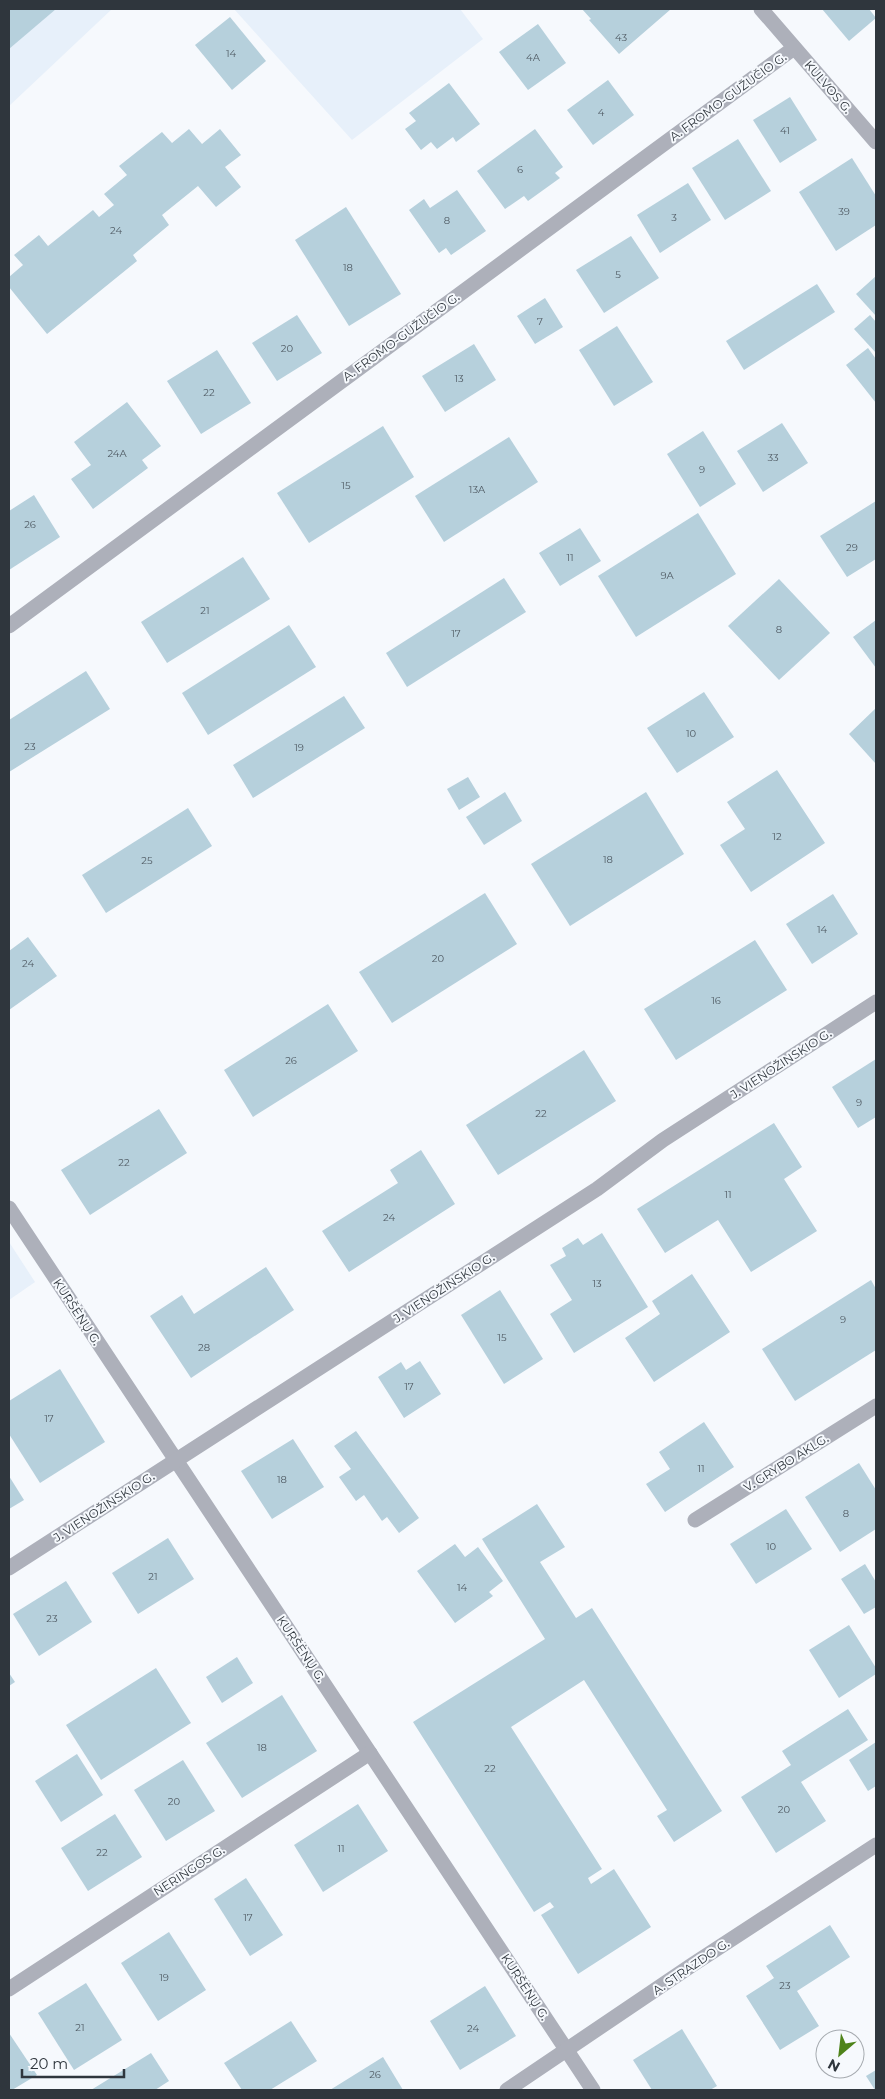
<svg xmlns="http://www.w3.org/2000/svg" width="885" height="2099" font-family="Montserrat,sans-serif">
	<style>
		.built { fill: #e7f0fa }
		.building { fill: #b6d0dc }
		.lines { fill: none; stroke-linecap: round; stroke-linejoin: round }
		.street { stroke: #adb0ba; stroke-width: 15 }
		.labels { text-anchor: middle; stroke-width: 4; stroke-linejoin: round; paint-order: stroke }
		.number-label { font-size: 10px; fill: #515c65 }
		.street-label { font-size: 12px; fill: #2f363d; stroke: #f6f9fd }
	</style>
	<rect width="100%" height="100%" fill="#f6f9fd"/>
	<g class="built">
		<polygon points="9,9 112,9 9,106"/>
		<polygon points="234,9 460,9 483,39 352,140"/>
		<polygon points="9,1242 35,1282 9,1300"/>
	</g>
	<g class="building">
		<polygon points="9,9 56,9 9,49"/>
		<polygon points="582,9 671,9 619,54 589,20 591,19"/>
		<polygon points="822,9 869,9 876,18 849,41"/>
		<polygon points="230,17 266,61 232,90 195,45"/>
		<polygon points="538,24 566,63 528,90 499,52"/>
		<polygon points="608,80 634,115 593,145 567,110"/>
		<polygon points="449,83 480,124 456,142 453,137 437,149 431,142 421,150 405,129 416,121 409,113"/>
		<polygon points="790,97 817,140 780,163 753,120"/>
		<polygon points="189,129 202,144 220,129 241,155 225,167 241,187 216,207 198,186 162,215 169,225 133,255 137,261 47,334 9,287 9,277 23,265 14,255 39,235 48,246 93,210 99,217 114,205 104,194 127,175 119,166 162,132 172,143"/>
		<polygon points="535,129 563,167 555,173 560,178 528,201 524,196 505,209 477,171"/>
		<polygon points="738,139 771,191 725,220 692,168"/>
		<polygon points="852,158 876,196 876,225 836,251 799,192"/>
		<polygon points="688,183 711,220 660,253 637,215"/>
		<polygon points="457,190 486,231 451,255 446,248 439,253 409,210 424,199 430,208"/>
		<polygon points="346,207 401,294 349,326 295,240"/>
		<polygon points="631,236 659,278 604,313 576,270"/>
		<polygon points="876,276 876,316 856,294"/>
		<polygon points="817,284 835,312 744,370 726,341"/>
		<polygon points="545,298 563,327 535,344 517,316"/>
		<polygon points="297,315 322,353 277,381 252,343"/>
		<polygon points="870,315 876,322 876,353 854,329"/>
		<polygon points="617,326 653,382 614,406 579,350"/>
		<polygon points="474,344 496,380 445,412 422,376"/>
		<polygon points="868,348 876,359 876,403 846,365"/>
		<polygon points="217,350 251,403 201,434 167,381"/>
		<polygon points="127,402 161,446 142,460 148,468 93,509 71,479 91,465 74,442"/>
		<polygon points="782,423 808,463 763,492 737,451"/>
		<polygon points="383,426 414,477 309,543 277,493"/>
		<polygon points="703,431 736,484 700,507 667,454"/>
		<polygon points="509,437 538,482 444,542 415,496"/>
		<polygon points="34,495 60,537 9,570 9,511"/>
		<polygon points="876,501 876,559 847,577 820,536"/>
		<polygon points="698,513 736,574 636,637 598,576"/>
		<polygon points="580,528 601,561 560,586 539,553"/>
		<polygon points="243,557 270,599 167,663 141,622"/>
		<polygon points="504,578 526,612 407,687 386,653"/>
		<polygon points="779,579 830,633 779,680 728,626"/>
		<polygon points="876,620 876,668 853,637"/>
		<polygon points="289,625 316,667 208,735 182,693"/>
		<polygon points="86,671 110,709 9,772 9,720"/>
		<polygon points="704,692 734,737 677,773 647,728"/>
		<polygon points="344,696 365,728 253,798 233,765"/>
		<polygon points="876,708 876,764 849,734"/>
		<polygon points="777,770 825,843 751,892 720,845 745,829 727,802"/>
		<polygon points="468,777 480,797 459,810 447,789"/>
		<polygon points="505,792 522,821 484,845 466,817"/>
		<polygon points="646,792 684,854 570,926 531,864"/>
		<polygon points="188,808 212,846 106,913 82,875"/>
		<polygon points="485,893 517,944 392,1023 359,972"/>
		<polygon points="833,894 858,934 812,964 786,924"/>
		<polygon points="28,937 57,976 9,1010 9,951"/>
		<polygon points="755,940 787,990 676,1060 644,1009"/>
		<polygon points="328,1004 358,1051 253,1117 224,1070"/>
		<polygon points="584,1050 616,1101 498,1175 466,1125"/>
		<polygon points="876,1059 876,1117 858,1128 832,1087"/>
		<polygon points="159,1109 187,1153 90,1215 61,1170"/>
		<polygon points="774,1123 802,1167 784,1179 817,1231 751,1272 718,1220 665,1253 637,1209"/>
		<polygon points="421,1150 455,1204 349,1272 322,1231 398,1183 390,1170"/>
		<polygon points="602,1233 648,1307 574,1353 550,1314 572,1300 550,1265 566,1256 562,1248 578,1238 583,1245"/>
		<polygon points="266,1267 294,1310 191,1378 150,1316 182,1295 194,1314"/>
		<polygon points="692,1274 730,1332 654,1382 625,1338 660,1314 652,1301"/>
		<polygon points="871,1280 876,1289 876,1350 795,1401 762,1349"/>
		<polygon points="500,1290 543,1359 504,1384 461,1315"/>
		<polygon points="420,1361 441,1394 404,1418 378,1377 401,1362 406,1370"/>
		<polygon points="60,1369 105,1442 40,1483 9,1434 9,1401"/>
		<polygon points="704,1422 734,1467 665,1512 646,1484 670,1469 659,1452"/>
		<polygon points="356,1431 419,1518 399,1533 387,1517 382,1521 364,1495 356,1501 339,1477 351,1469 334,1446"/>
		<polygon points="293,1439 324,1487 272,1519 241,1471"/>
		<polygon points="859,1463 876,1490 876,1529 840,1552 805,1497"/>
		<polygon points="9,1476 24,1500 9,1509"/>
		<polygon points="537,1504 565,1547 540,1562 576,1618 592,1608 722,1811 674,1842 657,1816 667,1810 584,1680 511,1727 602,1869 588,1878 591,1884 614,1869 651,1927 578,1974 541,1915 554,1907 550,1902 534,1912 413,1722 545,1639 482,1539"/>
		<polygon points="786,1509 812,1549 756,1584 730,1544"/>
		<polygon points="168,1538 194,1579 138,1614 112,1573"/>
		<polygon points="455,1544 465,1557 478,1547 503,1581 489,1592 493,1596 455,1623 417,1571"/>
		<polygon points="865,1564 876,1582 876,1607 864,1614 841,1579"/>
		<polygon points="66,1581 92,1622 39,1656 13,1614"/>
		<polygon points="849,1625 876,1668 876,1674 839,1698 809,1650"/>
		<polygon points="237,1657 253,1683 222,1703 206,1677"/>
		<polygon points="156,1668 191,1723 101,1780 66,1725"/>
		<polygon points="9,1673 15,1682 9,1686"/>
		<polygon points="282,1695 317,1751 242,1798 206,1743"/>
		<polygon points="848,1709 868,1740 801,1782 826,1821 776,1853 741,1797 791,1765 782,1751"/>
		<polygon points="876,1742 876,1786 868,1791 849,1760"/>
		<polygon points="77,1754 103,1795 61,1822 35,1781"/>
		<polygon points="183,1760 215,1811 166,1841 134,1790"/>
		<polygon points="358,1804 388,1851 323,1892 294,1845"/>
		<polygon points="115,1814 142,1857 88,1891 61,1848"/>
		<polygon points="246,1878 283,1935 250,1956 214,1899"/>
		<polygon points="830,1925 850,1957 797,1991 819,2026 780,2050 746,1996 774,1978 766,1966"/>
		<polygon points="169,1932 206,1990 158,2021 121,1963"/>
		<polygon points="86,1983 122,2040 74,2070 38,2013"/>
		<polygon points="485,1986 516,2036 460,2070 430,2021"/>
		<polygon points="291,2021 317,2061 270,2090 242,2090 224,2063"/>
		<polygon points="682,2029 717,2086 710,2090 652,2090 633,2060"/>
		<polygon points="9,2033 37,2075 12,2090 9,2090"/>
		<polygon points="151,2053 169,2081 155,2090 91,2090"/>
		<polygon points="383,2057 403,2090 330,2090"/>
		<polygon points="876,2070 876,2090 875,2090 866,2076"/>
	</g>
	<g class="lines">
		<g class="street">
			<polyline points="761,9 876,142"/>
			<polyline points="9,626 794,48"/>
			<polyline points="9,1208 593,2090"/>
			<polyline points="695,1520 876,1406"/>
			<polyline points="9,1568 597,1189 663,1140 876,1002"/>
			<polyline points="9,1989 370,1753"/>
			<polyline points="507,2090 692,1965 876,1845"/>
		</g>
	</g>
	<g class="labels">
		<g class="number-label">
			<text x="621" y="41">43</text>
			<text x="231" y="57">14</text>
			<text x="533" y="61">4A</text>
			<text x="601" y="116">4</text>
			<text x="785" y="134">41</text>
			<text x="520" y="173">6</text>
			<text x="844" y="215">39</text>
			<text x="674" y="221">3</text>
			<text x="447" y="224">8</text>
			<text x="116" y="234">24</text>
			<text x="348" y="271">18</text>
			<text x="618" y="278">5</text>
			<text x="540" y="325">7</text>
			<text x="287" y="352">20</text>
			<text x="459" y="382">13</text>
			<text x="209" y="396">22</text>
			<text x="117" y="457">24A</text>
			<text x="773" y="461">33</text>
			<text x="702" y="473">9</text>
			<text x="346" y="489">15</text>
			<text x="477" y="493">13A</text>
			<text x="30" y="528">26</text>
			<text x="852" y="551">29</text>
			<text x="570" y="561">11</text>
			<text x="667" y="579">9A</text>
			<text x="205" y="614">21</text>
			<text x="779" y="633">8</text>
			<text x="456" y="637">17</text>
			<text x="691" y="737">10</text>
			<text x="30" y="750">23</text>
			<text x="299" y="751">19</text>
			<text x="777" y="840">12</text>
			<text x="608" y="863">18</text>
			<text x="147" y="864">25</text>
			<text x="822" y="933">14</text>
			<text x="438" y="962">20</text>
			<text x="28" y="967">24</text>
			<text x="716" y="1004">16</text>
			<text x="291" y="1064">26</text>
			<text x="859" y="1106">9</text>
			<text x="541" y="1117">22</text>
			<text x="124" y="1166">22</text>
			<text x="728" y="1198">11</text>
			<text x="389" y="1221">24</text>
			<text x="597" y="1287">13</text>
			<text x="843" y="1323">9</text>
			<text x="502" y="1341">15</text>
			<text x="204" y="1351">28</text>
			<text x="409" y="1390">17</text>
			<text x="49" y="1422">17</text>
			<text x="701" y="1472">11</text>
			<text x="282" y="1483">18</text>
			<text x="846" y="1517">8</text>
			<text x="771" y="1550">10</text>
			<text x="153" y="1580">21</text>
			<text x="462" y="1591">14</text>
			<text x="52" y="1622">23</text>
			<text x="262" y="1751">18</text>
			<text x="490" y="1772">22</text>
			<text x="174" y="1805">20</text>
			<text x="784" y="1813">20</text>
			<text x="341" y="1852">11</text>
			<text x="102" y="1856">22</text>
			<text x="248" y="1921">17</text>
			<text x="164" y="1981">19</text>
			<text x="785" y="1989">23</text>
			<text x="80" y="2031">21</text>
			<text x="473" y="2032">24</text>
			<text x="375" y="2078">26</text>
		</g>
		<g class="street-label">
			<text transform="translate(828 87) rotate(49)" y="4">KULVOS G.</text>
			<text transform="translate(728 97) rotate(-36)" y="4">A. FROMO-GUŽUČIO G.</text>
			<text transform="translate(401 337) rotate(-36)" y="4">A. FROMO-GUŽUČIO G.</text>
			<text transform="translate(781 1064) rotate(-33)" y="4">J. VIENOŽINSKIO G.</text>
			<text transform="translate(444 1288) rotate(-33)" y="4">J. VIENOŽINSKIO G.</text>
			<text transform="translate(77 1312) rotate(57)" y="4">KURŠĖNŲ G.</text>
			<text transform="translate(786 1463) rotate(-32)" y="4">V. GRYBO AKLG.</text>
			<text transform="translate(104 1507) rotate(-33)" y="4">J. VIENOŽINSKIO G.</text>
			<text transform="translate(301 1649) rotate(56)" y="4">KURŠĖNŲ G.</text>
			<text transform="translate(189 1871) rotate(-33)" y="4">NERINGOS G.</text>
			<text transform="translate(691 1967) rotate(-34)" y="4">A. STRAZDO G.</text>
			<text transform="translate(525 1987) rotate(57)" y="4">KURŠĖNŲ G.</text>
		</g>
	</g>
	<rect width="885" height="2099" fill="none" stroke="#2f363d" stroke-width="20"/>
	<g transform="translate(840 2054) rotate(208)"><circle r="24" fill="#f6f9fd" stroke="#a6abb0"/>
	<path d="M0-4L9 19L0 12L-9 19Z" fill="#4e831a"/>
	<text y="-8" font-size="14" font-weight="bold" text-anchor="middle" fill="#2f363d">N</text>
	</g>
	<path d="M22 2069v8h102v-8" fill="none" stroke="#2f363d" stroke-width="2.5"/>
	<text x="30" y="2069" font-size="15" fill="#2f363d" stroke="#f6f9fd" stroke-width="4" paint-order="stroke">20 m</text>
</svg>
